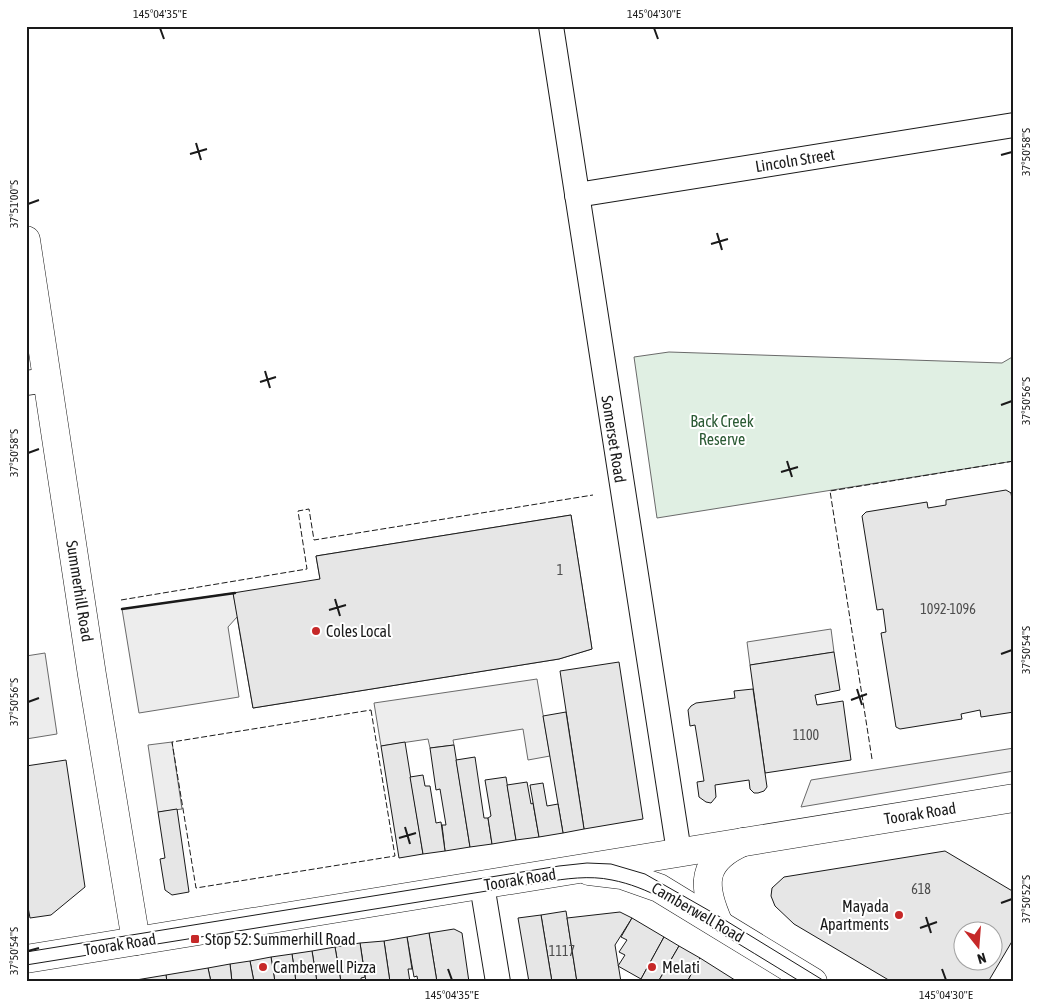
<svg xmlns="http://www.w3.org/2000/svg" width="1040" height="1008" font-family="'Asap Condensed',sans-serif">
	<style>
		.green { fill: #e0efe3; stroke: #6a6a6a }
		.parking { fill: #ededed; stroke: #6a6a6a }
		.building { fill: #e6e6e6; stroke: #1a1a1a; fill-rule: evenodd }
		.lines { fill: none; stroke-linecap: round; stroke-linejoin: round }
		.minor-casing { stroke: #1a1a1a; stroke-width: 26 }
		.secondary-casing { stroke: #1a1a1a; stroke-width: 29 }
		.primary-casing { stroke: #1a1a1a; stroke-width: 29 }
		.trunk-casing { stroke: #1a1a1a; stroke-width: 29 }
		.minor { stroke: #fff; stroke-width: 24 }
		.secondary { stroke: #fff; stroke-width: 28 }
		.primary { stroke: #fff; stroke-width: 28 }
		.trunk { stroke: #fff; stroke-width: 28 }
		.tram { stroke: #1a1a1a; stroke-width: 1 }
		.fence { stroke: #1a1a1a; stroke-width: 1; stroke-dasharray: 6 2.5; stroke-linecap: butt }
		.wall { stroke: #1a1a1a; stroke-width: 2.5 }
		.ticks { fill: none; stroke: #1a1a1a; stroke-width: 2 }
		.poi-dot { fill: #c62828; stroke: #fff; stroke-width: 2 }
		.labels { text-anchor: middle; stroke-width: 4; stroke-linejoin: round; paint-order: stroke }
		.number-label { font-size: 14px; fill: #4d4d4d }
		.street-label { font-size: 16px; fill: #1a1a1a; stroke: #fff }
		.park-label { font-size: 16px; fill: #2b5a34; stroke: #fff }
		.poi-label { font-size: 16px; fill: #1a1a1a; stroke: #fff; text-anchor: start }
		.neatline { fill: none; stroke: #1a1a1a; stroke-width: 2 }
		.ticks-label { font-size: 12px; text-anchor: middle; fill: #1a1a1a }
	</style>
	<rect width="100%" height="100%" fill="#fff"/>
	<polygon class="green" points="669,352 1002,363 1014,356 1014,461 657,518 634,357"/>
	<g class="parking">
		<polygon points="571,515 592,649 559,659 253,708 237,617 228,627 239,697 139,713 122,609 233,593 238,617 324,602 316,556"/>
		<polygon points="831,629 834,652 750,665 747,642"/>
		<polygon points="45,653 57,734 26,739 26,656"/>
		<polygon points="537,679 550,756 528,760 523,729 453,740 454,745 430,748 428,739 381,746 374,703"/>
		<polygon points="172,742 182,809 158,812 148,745"/>
		<polygon points="1014,748 1014,771 801,807 811,780"/>
	</g>
	<g class="building">
		<polygon points="1006,490 1011,493 1014,512 1014,712 981,717 980,710 961,714 962,719 900,729 896,727 881,633 886,632 883,609 877,610 862,516 866,512 927,502 928,508 946,505 946,500"/>
		<polygon points="571,515 592,649 559,659 253,708 233,593 320,579 316,556"/>
		<polygon points="834,652 840,690 815,695 817,705 843,701 851,760 765,773 750,665"/>
		<polygon points="619,662 643,819 584,829 560,671"/>
		<polygon points="753,689 767,787 764,791 758,793 754,793 750,789 749,780 715,785 716,797 711,803 706,802 699,797 697,782 704,781 695,725 690,726 688,710 691,706 696,703 735,698 734,691"/>
		<polygon points="566,712 584,829 563,833 543,716"/>
		<polygon points="405,742 423,854 399,858 381,746"/>
		<polygon points="454,745 470,847 445,851 442,825 446,825 440,789 436,790 430,748"/>
		<polygon points="475,757 484,818 488,818 492,844 470,847 456,760"/>
		<polygon points="66,760 85,887 51,915 30,918 26,896 26,766"/>
		<polygon points="423,775 425,786 430,786 436,823 441,822 445,851 423,854 410,777"/>
		<polygon points="506,777 516,840 492,844 488,818 491,816 485,780"/>
		<polygon points="527,782 531,804 533,803 539,837 516,840 507,785"/>
		<polygon points="543,783 547,806 558,804 563,833 539,837 530,785"/>
		<polygon points="177,809 189,892 172,895 165,890 160,859 165,858 158,812"/>
		<path d="M 945,851 L 1014,892 L 1014,938 L 988,982 L 892,982 L 794,924 L 775,906 L 771,896 L 772,888 L 784,877 ZM 962,930 L 992,930 L 992,960 L 962,960 Z"/>
		<polygon points="566,911 577,982 552,982 541,915"/>
		<polygon points="620,912 632,918 615,945 621,982 577,982 567,918"/>
		<polygon points="541,915 552,982 529,982 518,918"/>
		<polygon points="632,918 664,937 641,979 618,966 625,955 619,952 627,940 621,937"/>
		<polygon points="454,929 462,933 469,982 437,982 429,933"/>
		<polygon points="429,933 437,982 418,982 417,976 414,977 407,937"/>
		<polygon points="407,937 412,969 408,969 410,982 390,982 384,941"/>
		<polygon points="664,937 679,946 658,982 644,982 641,979"/>
		<polygon points="384,941 390,982 366,982 360,943"/>
		<polygon points="360,943 365,977 361,978 361,982 341,982 335,947"/>
		<polygon points="679,946 700,958 687,982 658,982"/>
		<polygon points="335,947 341,982 317,982 312,951"/>
		<polygon points="312,951 317,982 296,982 292,954"/>
		<polygon points="292,954 296,982 275,982 271,957"/>
		<polygon points="271,957 275,982 254,982 250,961"/>
		<polygon points="700,958 738,982 687,982"/>
		<polygon points="250,961 254,982 232,982 230,964"/>
		<polygon points="230,964 232,982 211,982 208,968"/>
		<polygon points="208,968 211,982 167,982 166,975"/>
		<polygon points="166,975 167,982 124,982"/>
	</g>
	<g class="lines">
		<g class="minor-casing">
			<g id="minor">
				<polyline points="551,26 679,852"/>
				<polyline points="577,195 1014,125"/>
				<polyline points="26,383 47,380"/>
				<polyline points="482,885 498,982"/>
			</g>
		</g>
		<g class="secondary-casing">
			<polyline id="secondary" points="26,240 92,675 136,941"/>
		</g>
		<g class="primary-casing">
			<g id="primary">
				<polyline points="589,871 622,875 659,888 813,982"/>
				<path d="M 719,924 C 702,886 700,861 743,842"/>
			</g>
		</g>
		<g class="trunk-casing">
			<polyline id="trunk" points="26,959 1014,798"/>
		</g>
		<use href="#minor" class="minor"/>
		<use href="#secondary" class="secondary"/>
		<use href="#primary" class="primary"/>
		<use href="#trunk" class="trunk"/>
		<g class="tram">
			<polyline points="26,952 559,866 587,863 611,864 645,874 715,914 826,982"/>
			<path d="M 26,965 L 543,882 C 566,879 589,875 612,880 C 648,887 678,907 709,926 C 739,944 770,963 801,982"/>
		</g>
		<g class="fence">
			<polyline points="121,600 307,569 298,511 309,509 314,540 593,495"/>
			<polygon points="371,710 395,856 196,888 172,742"/>
			<polyline points="872,759 830,491 1014,461"/>
		</g>
		<polyline class="wall" points="122,609 235,593"/>
	</g>
	<path class="ticks" d="M 160,28 L 164,39M 654,28 L 658,39M 196,143 L 201,160M 190,154 L 207,149M 1001,155 L 1012,152M 28,204 L 39,200M 717,233 L 722,250M 711,244 L 728,239M 265,371 L 270,388M 260,382 L 276,377M 1001,405 L 1012,401M 28,453 L 39,449M 787,461 L 792,477M 781,472 L 798,467M 335,599 L 340,616M 329,610 L 346,605M 1001,654 L 1012,650M 857,689 L 862,705M 851,700 L 867,694M 28,702 L 39,698M 405,827 L 410,844M 399,838 L 416,833M 1001,903 L 1012,899M 926,917 L 931,933M 920,928 L 937,922M 28,951 L 39,948M 448,969 L 452,980M 942,969 L 946,980"/>
	<g class="poi-dot">
		<circle cx="316" cy="631" r="5"/>
		<circle cx="899" cy="915" r="5"/>
		<rect x="190" y="934" width="10" height="10" rx="2.5"/>
		<circle cx="263" cy="967" r="5"/>
		<circle cx="652" cy="967" r="5"/>
	</g>
	<g class="labels">
		<g class="number-label">
			<text x="560" y="575">1</text>
			<text x="948" y="614">1092-1096</text>
			<text x="806" y="740">1100</text>
			<text x="921" y="894">618</text>
			<text x="562" y="956">1117</text>
		</g>
		<g class="street-label">
			<text transform="translate(795 160) rotate(-9)" y="6">Lincoln Street</text>
			<text transform="translate(614 439) rotate(81)" y="6">Somerset Road</text>
			<text transform="translate(80 591) rotate(81)" y="6">Summerhill Road</text>
			<text transform="translate(920 813) rotate(-9)" y="6">Toorak Road</text>
			<text transform="translate(520 879) rotate(-9)" y="6">Toorak Road</text>
			<text transform="translate(698 912) rotate(30)" y="6">Camberwell Road</text>
			<text transform="translate(120 944) rotate(-9)" y="6">Toorak Road</text>
		</g>
		<g class="park-label">
			<text x="722" y="427">Back Creek<tspan x="722" dy="18">Reserve</tspan></text>
		</g>
		<g class="poi-label">
			<text x="326" y="637">Coles Local</text>
			<text x="889" y="912" text-anchor="end">Mayada<tspan x="889" dy="18">Apartments</tspan></text>
			<text x="205" y="945">Stop 52: Summerhill Road</text>
			<text x="273" y="973">Camberwell Pizza</text>
			<text x="662" y="973">Melati</text>
		</g>
	</g>
	<rect width="1040" height="1008" fill="none" stroke="#ffffff" stroke-width="55"/>
	<g transform="translate(978 946) rotate(163)"><circle r="24" fill="#ffffff" stroke="#a3a3a3"/>
	<path d="M0-4L9 19L0 12L-9 19Z" fill="#c62828"/>
	<text y="-8" font-size="14" font-weight="bold" text-anchor="middle" fill="#1a1a1a">N</text>
	</g>
	<rect x="28" y="28" width="984" height="952" class="neatline"/>
	<g class="ticks-label">
		<text x="160" y="18">145°04'35"E</text>
		<text x="654" y="18">145°04'30"E</text>
		<text transform="translate(1026 152) rotate(-90)" y="4">37°50'58"S</text>
		<text transform="translate(14 204) rotate(-90)" y="4">37°51'00"S</text>
		<text transform="translate(1026 401) rotate(-90)" y="4">37°50'56"S</text>
		<text transform="translate(14 453) rotate(-90)" y="4">37°50'58"S</text>
		<text transform="translate(1026 650) rotate(-90)" y="4">37°50'54"S</text>
		<text transform="translate(14 702) rotate(-90)" y="4">37°50'56"S</text>
		<text transform="translate(1026 899) rotate(-90)" y="4">37°50'52"S</text>
		<text transform="translate(14 951) rotate(-90)" y="4">37°50'54"S</text>
		<text x="452" y="999">145°04'35"E</text>
		<text x="946" y="999">145°04'30"E</text>
	</g>
</svg>
